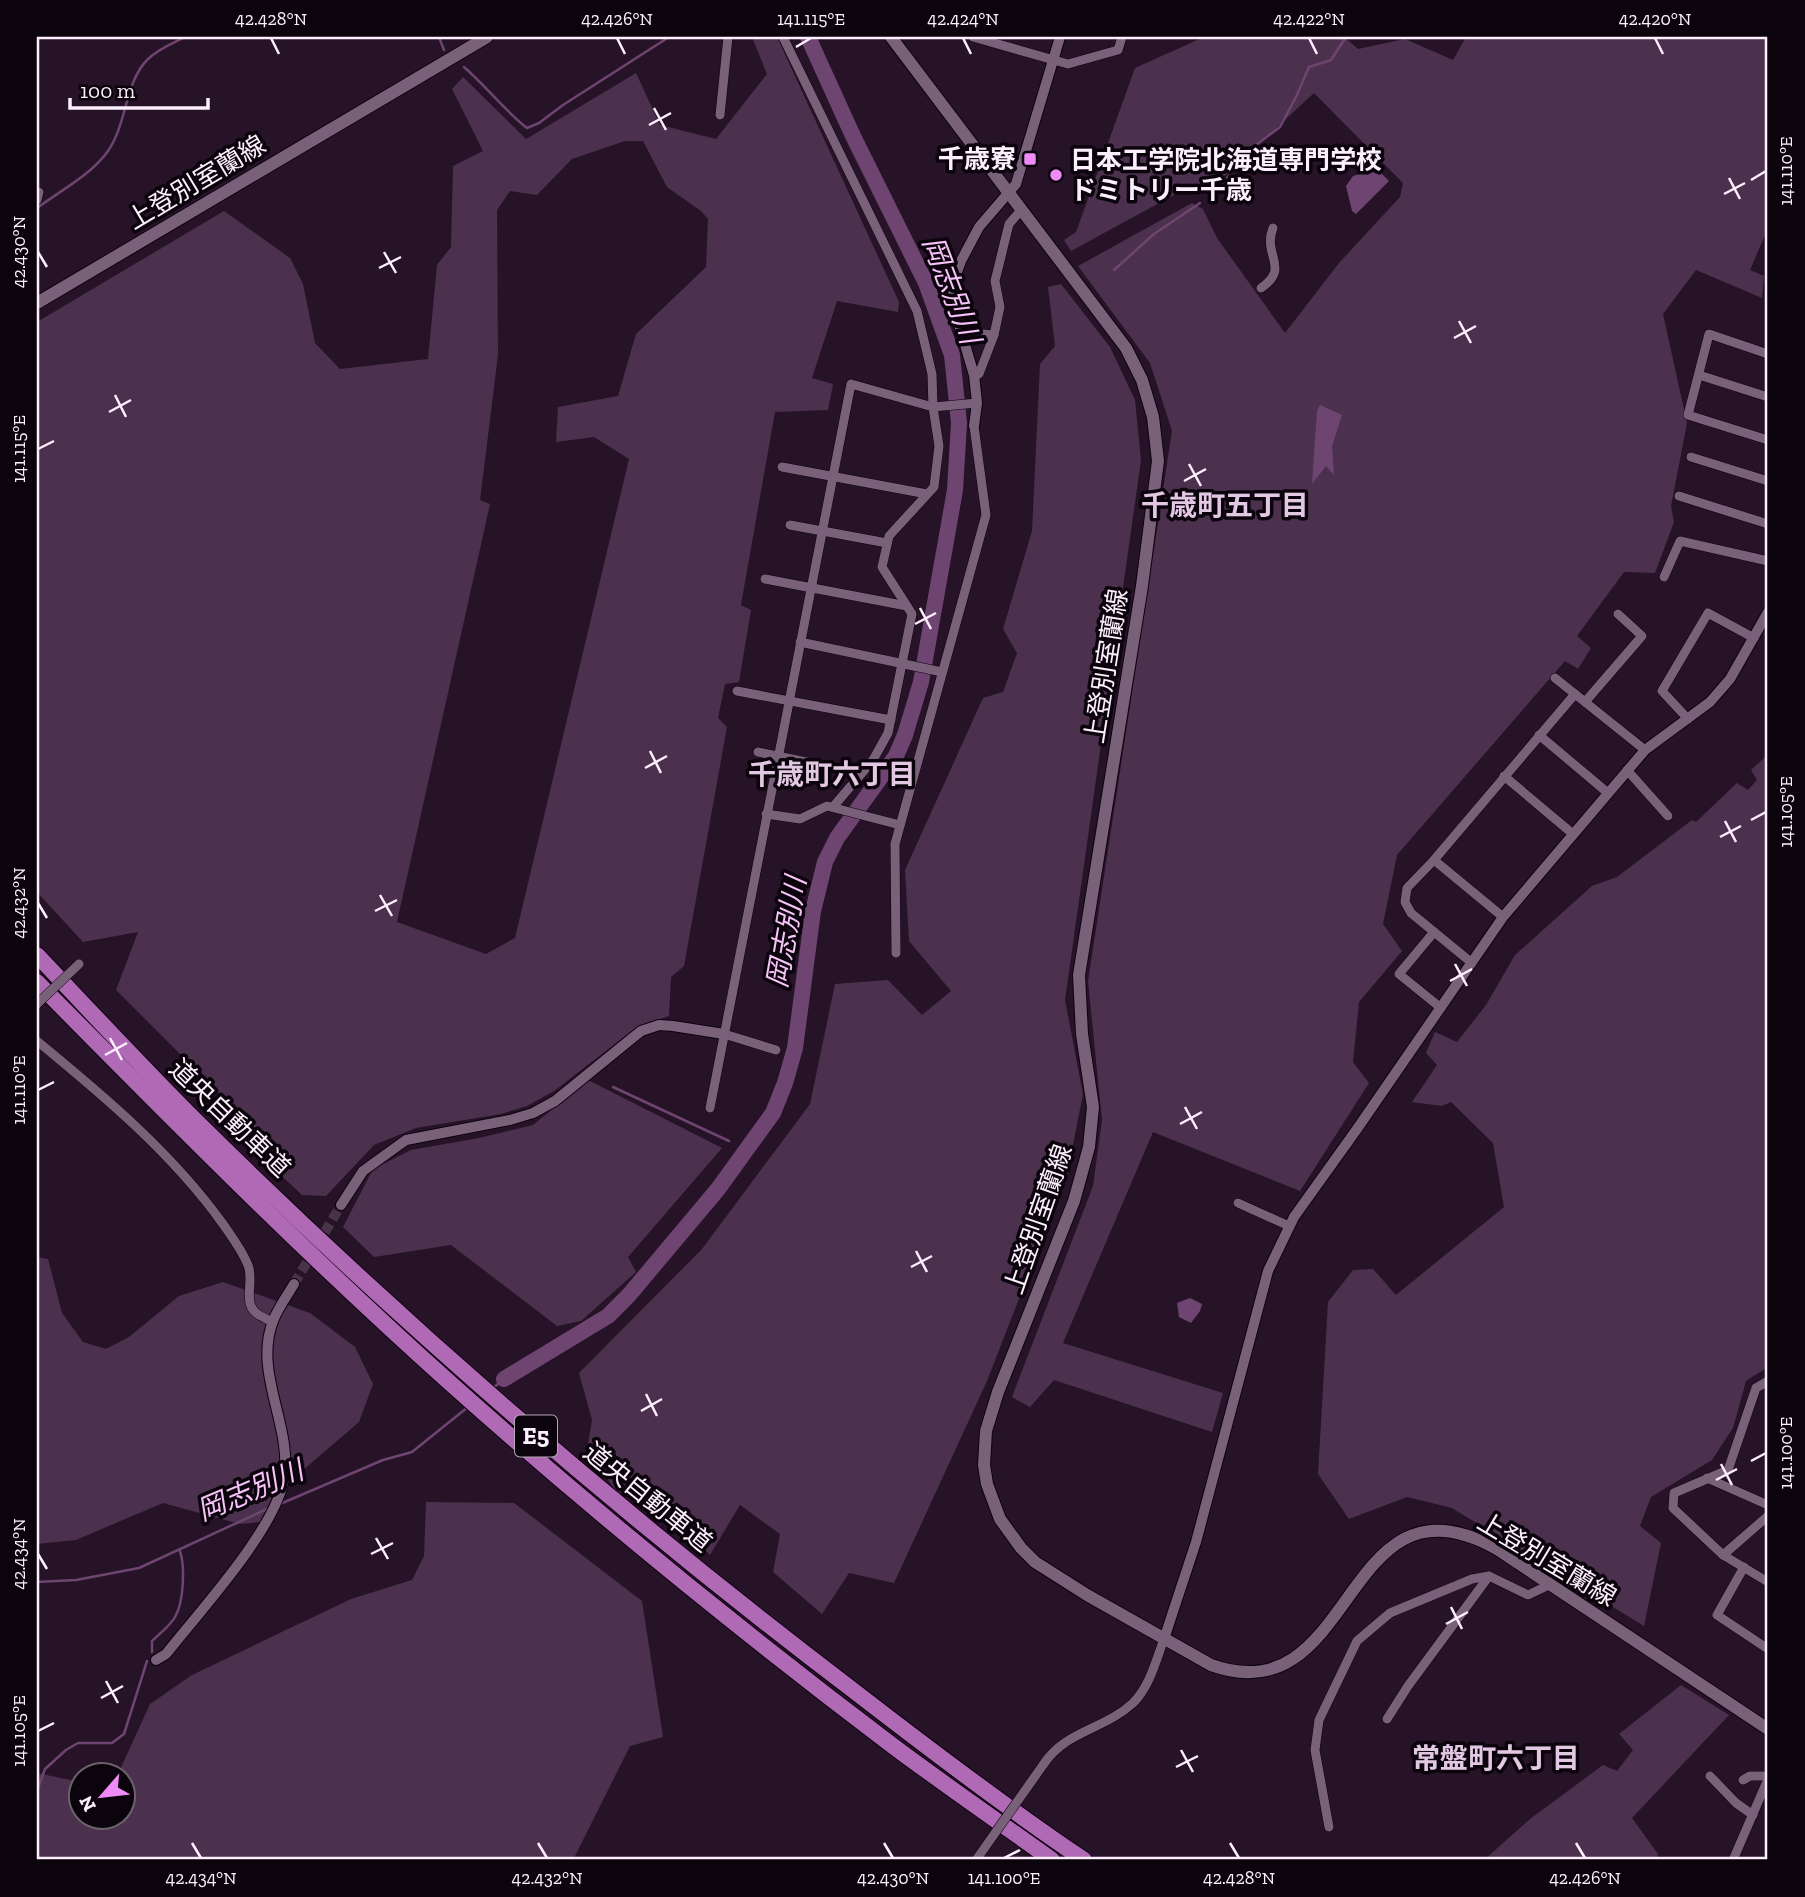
<svg xmlns="http://www.w3.org/2000/svg" width="1805" height="1897" font-family="'Zilla Slab','Noto Sans JP',serif">
	<style>
		.green { fill: #4b314d; fill-rule: evenodd }
		.water { fill: #6e4571 }
		.lines { fill: none; stroke-linecap: round; stroke-linejoin: round }
		.stream { stroke: #6e4571; stroke-width: 2.5 }
		.river { stroke: #6e4571; stroke-width: 16 }
		.tertiary-tunnel { stroke: #473448; stroke-width: 10; stroke-dasharray: 10 5; stroke-linecap: butt }
		.minor-casing { stroke: #0f0111; stroke-width: 10 }
		.tertiary-casing { stroke: #0f0111; stroke-width: 12 }
		.secondary-casing { stroke: #0f0111; stroke-width: 14 }
		.motorway-casing { stroke: #0f0111; stroke-width: 18 }
		.minor { stroke: #79617a; stroke-width: 9 }
		.tertiary { stroke: #79617a; stroke-width: 10 }
		.secondary { stroke: #79617a; stroke-width: 12 }
		.motorway { stroke: #b069b5; stroke-width: 16 }
		.minor-bridge-casing { stroke: #0f0111; stroke-width: 10; stroke-linecap: butt }
		.minor-bridge { stroke: #79617a; stroke-width: 9 }
		.ticks { fill: none; stroke: #fdeffd; stroke-width: 2.5 }
		.poi-dot { fill: #ef8bf6; stroke: #0b040c; stroke-width: 2.5 }
		.labels { text-anchor: middle; stroke-width: 7; stroke-linejoin: round; paint-order: stroke }
		.shield { fill: #0b040c; stroke: #b4a8b5; stroke-width: 2 }
		.shield-label { font-size: 24px; font-weight: bold; fill: #fdeffd }
		.poi-label { font-size: 26px; font-weight: bold; fill: #fdeffd; stroke: #0b040c; text-anchor: end }
		.street-label { font-size: 26px; fill: #fdeffd; stroke: #0b040c }
		.water-label { font-size: 28px; font-style: italic; fill: #f7c3f9; stroke: #0b040c }
		.neighbourhood-label { font-size: 28px; font-weight: bold; fill: #e3c8e4; stroke: #0b040c }
		.neatline { fill: none; stroke: #fdeffd; stroke-width: 2.5 }
		.ticks-label { font-size: 18px; text-anchor: middle; fill: #fdeffd }
	</style>
	<rect width="100%" height="100%" fill="#271328"/>
	<g class="green">
		<path d="M 752,37 L 777,37 L 899,302 L 898,312 L 837,301 L 812,378 L 833,384 L 828,410 L 775,412 L 741,605 L 751,610 L 739,682 L 725,684 L 718,718 L 727,727 L 684,966 L 671,977 L 669,1016 L 637,1027 L 554,1091 L 527,1106 L 501,1114 L 416,1128 L 374,1145 L 326,1196 L 302,1195 L 254,1150 L 253,1127 L 116,990 L 138,932 L 83,942 L 37,892 L 37,322 L 224,211 L 290,258 L 303,284 L 315,343 L 340,369 L 428,359 L 437,265 L 451,247 L 453,166 L 483,151 L 452,89 L 463,77 L 526,139 L 636,73 L 660,125 L 716,139 L 767,74 ZM 625,141 L 643,141 L 667,187 L 701,211 L 708,219 L 706,267 L 636,334 L 618,396 L 558,407 L 556,442 L 594,437 L 629,459 L 515,938 L 486,954 L 397,922 L 490,504 L 480,500 L 498,355 L 497,210 L 510,191 L 537,195 L 572,159 Z"/>
		<polygon points="1204,37 1344,37 1358,49 1405,39 1453,60 1466,37 1768,37 1768,235 1765,235 1750,270 1764,276 1762,298 1696,270 1663,314 1687,423 1671,506 1674,522 1655,573 1624,572 1577,636 1591,648 1578,669 1565,661 1397,855 1383,924 1402,951 1359,1002 1353,1062 1369,1083 1300,1191 1153,1132 1063,1343 1223,1393 1212,1432 1054,1380 1030,1407 1012,1397 1093,1186 1102,1120 1088,981 1172,431 1150,363 1078,266 1192,203 1203,209 1217,238 1285,333 1339,263 1400,197 1403,183 1314,93 1206,193 1183,190 1071,251 1064,240 1076,232 1135,68"/>
		<polygon points="1061,284 1110,347 1135,400 1141,460 1065,1000 1083,1094 1067,1175 987,1381 894,1583 849,1573 822,1614 773,1572 780,1534 740,1505 710,1555 651,1497 618,1494 587,1450 592,1420 579,1373 702,1249 810,1104 835,984 888,980 922,1015 951,991 909,941 905,870 983,698 1003,692 1017,653 1003,629 1032,531 1040,364 1055,346 1048,287"/>
		<polygon points="1768,754 1768,1367 1746,1381 1733,1428 1712,1460 1651,1497 1640,1526 1661,1543 1644,1626 1452,1508 1407,1497 1349,1519 1318,1474 1328,1302 1353,1270 1373,1269 1396,1295 1504,1207 1493,1143 1451,1102 1442,1106 1412,1102 1437,1065 1426,1053 1435,1032 1457,1042 1486,1005 1515,955 1592,886 1617,877 1692,820 1696,822 1737,783 1748,790 1757,780 1751,770"/>
		<polygon points="588,1080 722,1148 628,1257 636,1272 581,1321 557,1326 451,1245 374,1257 343,1227 373,1169 411,1150 479,1138 533,1125"/>
		<polygon points="37,1257 48,1259 62,1313 83,1342 106,1349 129,1337 179,1296 223,1282 310,1313 355,1347 373,1384 359,1422 273,1496 260,1522 240,1524 163,1503 76,1540 37,1544"/>
		<polygon points="426,1502 514,1503 642,1601 663,1737 630,1746 573,1860 37,1860 37,1773 80,1782 80,1816 122,1816 122,1774 118,1774 150,1704 192,1675 351,1599 412,1580 424,1556"/>
		<polygon points="1681,1685 1729,1715 1632,1818 1658,1854 1657,1860 1484,1860 1530,1819 1603,1765 1617,1771 1633,1750 1619,1734"/>
	</g>
	<g class="water">
		<polygon points="1365,157 1389,181 1356,214 1352,211 1346,186 1353,176 1363,173 1358,165"/>
		<polygon points="1320,405 1342,415 1332,446 1334,475 1326,466 1312,484 1317,411"/>
		<polygon points="1190,1298 1202,1304 1200,1311 1191,1323 1179,1317 1177,1303"/>
	</g>
	<g class="lines">
		<g class="stream">
			<polyline points="439,37 444,50"/>
			<path d="M 464,67 C 486,86 504,110 527,128 L 539,123 L 563,105 L 669,37"/>
			<polyline points="1218,188 1256,145 1280,127 1296,97 1309,67 1331,60 1346,37"/>
			<path d="M 37,208 C 60,191 91,175 108,151 C 127,124 125,81 148,59 C 158,49 173,43 185,37"/>
			<polyline points="1114,270 1154,234 1200,203"/>
			<polyline points="613,1087 729,1141"/>
			<polyline points="493,1388 504,1379"/>
			<polyline points="280,1504 383,1460 412,1452 468,1407"/>
			<polyline points="37,1582 76,1580 139,1568 267,1509"/>
			<path d="M 152,1652 L 152,1641 C 159,1634 170,1626 175,1617 C 184,1602 185,1566 180,1551"/>
			<polyline points="37,1791 45,1769 66,1750 78,1743 112,1743 124,1734 147,1661"/>
		</g>
		<polyline class="river" points="504,1379 608,1316 629,1295 718,1189 773,1113 785,1083 795,1048 813,911 825,862 837,838 896,756 905,735 921,682 955,490 959,423 952,355 926,283 853,136 808,37"/>
		<polyline class="tertiary-tunnel" points="294,1284 341,1205"/>
		<g class="minor-casing">
			<g id="minor">
				<polyline points="783,37 917,311 932,374 933,407 939,446 934,487 889,536 882,567 912,614 888,733 873,760 833,807"/>
				<polyline points="973,37 1068,64 1118,50 1122,37"/>
				<polyline points="720,115 728,37"/>
				<polyline points="37,200 39,192"/>
				<path d="M 1261,288 C 1291,268 1262,255 1273,228"/>
				<polyline points="961,332 994,335"/>
				<polyline points="1768,354 1709,334 1688,415 1768,440"/>
				<polyline points="974,375 979,374 994,335 1000,307 995,281 1009,224 1022,209"/>
				<polyline points="1699,375 1768,397"/>
				<polyline points="1691,457 1768,481"/>
				<polyline points="782,467 927,494"/>
				<polyline points="1679,496 1768,524"/>
				<polyline points="790,525 887,543"/>
				<polyline points="1664,577 1680,541 1768,561"/>
				<polyline points="765,579 907,606"/>
				<polyline points="800,642 942,672"/>
				<polyline points="1555,678 1645,750"/>
				<polyline points="737,691 891,720"/>
				<polyline points="1585,702 1642,636 1618,614"/>
				<polyline points="1688,719 1662,691 1708,613 1754,638"/>
				<polyline points="1539,735 1608,793"/>
				<polyline points="758,752 861,773"/>
				<polyline points="1627,770 1668,816"/>
				<polyline points="1504,776 1573,834"/>
				<polyline points="766,814 800,819 827,806 900,825"/>
				<polyline points="1434,860 1503,917"/>
				<polyline points="1434,932 1399,974 1441,1008"/>
				<polyline points="896,953 895,844 986,515 974,426"/>
				<polyline points="1472,963 1411,913 1405,902 1407,888 1434,860 1575,694"/>
				<polyline points="724,1034 776,1050"/>
				<path d="M 37,1041 C 104,1096 172,1153 223,1224 C 232,1237 242,1250 248,1265 C 254,1279 244,1300 254,1311 C 258,1316 267,1319 273,1322"/>
				<polyline points="710,1108 851,384 933,407 977,403"/>
				<polyline points="1238,1203 1289,1226"/>
				<polyline points="1707,1478 1768,1505"/>
				<polyline points="1768,1516 1723,1555 1768,1582"/>
				<polyline points="1723,1555 1673,1508 1674,1493 1728,1470 1756,1388 1768,1381"/>
				<polyline points="1744,1567 1717,1615 1768,1649"/>
				<polyline points="1387,1719 1408,1686 1489,1576"/>
				<path d="M 1043,1765 C 1066,1730 1104,1730 1133,1703 C 1150,1686 1156,1660 1164,1639"/>
				<polyline points="1710,1776 1736,1803 1753,1815"/>
				<polyline points="1743,1780 1750,1776 1768,1776"/>
				<polyline points="1329,1827 1315,1750 1319,1720 1357,1641 1390,1613 1472,1579 1489,1576 1528,1595 1551,1584"/>
				<polyline points="1733,1860 1768,1779"/>
			</g>
		</g>
		<g class="tertiary-casing">
			<g id="tertiary">
				<polyline points="974,426 977,403 974,375 952,301 953,283 961,261 979,227 1016,184 1060,37"/>
				<polyline points="341,1205 363,1171 406,1140 510,1120 533,1113 555,1101 641,1031 659,1025 673,1026 724,1034"/>
				<polyline points="1164,1639 1196,1542 1268,1271 1294,1217 1357,1129 1503,917 1645,750 1710,702 1730,679 1768,612"/>
				<path d="M 156,1660 L 166,1654 C 199,1612 275,1530 284,1479 C 293,1427 253,1373 273,1321 C 278,1308 287,1296 294,1284"/>
			</g>
		</g>
		<g class="secondary-casing">
			<g id="secondary">
				<path d="M 891,37 L 1126,348 L 1142,380 L 1153,417 L 1158,461 L 1142,586 L 1079,975 L 1082,1034 L 1093,1107 L 1089,1147 L 1074,1201 L 998,1392 L 986,1431 L 984,1465 L 987,1484 L 1000,1519 L 1021,1548 L 1035,1562 L 1087,1595 L 1211,1665 C 1358,1718 1341,1461 1497,1549 L 1768,1729"/>
				<polyline points="37,303 487,37"/>
			</g>
		</g>
		<g class="motorway-casing">
			<g id="motorway">
				<path d="M 37,955 C 90,1011 142,1067 196,1121 C 403,1325 622,1515 854,1691 C 929,1749 1005,1807 1084,1860"/>
				<path d="M 37,982 C 171,1118 306,1254 449,1382 C 591,1509 741,1631 893,1746 C 945,1785 999,1822 1052,1860"/>
			</g>
		</g>
		<use href="#minor" class="minor"/>
		<use href="#tertiary" class="tertiary"/>
		<use href="#secondary" class="secondary"/>
		<use href="#motorway" class="motorway"/>
		<g class="minor-bridge-casing">
			<g id="minor-bridge">
				<polyline points="37,1004 79,964"/>
				<polyline points="976,1860 1043,1765"/>
			</g>
		</g>
		<use href="#minor-bridge" class="minor-bridge"/>
	</g>
	<path class="ticks" d="M 271,38 L 279,54M 617,38 L 625,54M 963,38 L 971,54M 1309,38 L 1317,54M 1655,38 L 1663,54M 796,47 L 811,38M 654,108 L 666,130M 649,125 L 671,113M 1729,178 L 1740,199M 1751,180 L 1766,171M 1724,194 L 1745,183M 38,252 L 47,267M 384,252 L 396,273M 379,268 L 401,257M 1459,321 L 1471,343M 1454,338 L 1476,326M 115,395 L 126,417M 109,412 L 131,400M 38,449 L 54,441M 1189,464 L 1201,486M 1184,481 L 1206,469M 920,608 L 931,629M 915,624 L 936,613M 650,751 L 661,773M 645,768 L 667,756M 1751,820 L 1766,812M 1725,821 L 1736,842M 1720,837 L 1741,826M 380,895 L 392,916M 38,903 L 47,918M 375,911 L 397,900M 1455,964 L 1467,986M 1450,981 L 1472,969M 110,1038 L 122,1060M 105,1055 L 127,1043M 38,1090 L 54,1082M 1185,1107 L 1197,1129M 1180,1124 L 1202,1112M 916,1251 L 927,1272M 911,1267 L 932,1256M 646,1394 L 657,1416M 641,1411 L 662,1399M 1751,1461 L 1766,1453M 1721,1464 L 1732,1485M 1716,1480 L 1737,1469M 376,1538 L 388,1559M 38,1554 L 47,1569M 371,1554 L 393,1543M 1451,1607 L 1462,1629M 1446,1624 L 1468,1612M 106,1681 L 118,1703M 101,1698 L 123,1686M 38,1731 L 54,1723M 1181,1750 L 1193,1772M 1176,1767 L 1198,1756M 192,1843 L 201,1858M 538,1843 L 547,1858M 884,1843 L 893,1858M 1230,1843 L 1239,1858M 1576,1843 L 1585,1858M 1004,1858 L 1020,1850"/>
	<g class="poi-dot">
		<rect x="1023" y="152" width="14" height="14" rx="3.5"/>
		<circle cx="1056" cy="175" r="7"/>
	</g>
	<g class="labels">
		<rect class="shield" x="515" y="1415.5" width="42" height="41" rx="5"/>
		<g class="shield-label">
			<text x="536" y="1444">E5</text>
		</g>
		<g class="poi-label">
			<text x="1016" y="168">千歳寮</text>
			<text x="1070" y="169" text-anchor="start">日本工学院北海道専門学校<tspan x="1070" dy="30">ドミトリー千歳</tspan></text>
		</g>
		<g class="street-label">
			<text transform="translate(196 182) rotate(-31)" y="9">上登別室蘭線</text>
			<text transform="translate(1106 666) rotate(-81)" y="9">上登別室蘭線</text>
			<text transform="translate(230 1118) rotate(44)" y="9">道央自動車道</text>
			<text transform="translate(1038 1219) rotate(-71)" y="9">上登別室蘭線</text>
			<text transform="translate(648 1497) rotate(39)" y="9">道央自動車道</text>
			<text transform="translate(1547 1559) rotate(31)" y="9">上登別室蘭線</text>
		</g>
		<g class="water-label">
			<text transform="translate(952 290) rotate(69)" y="10">岡志別川</text>
			<text transform="translate(786 932) rotate(-80)" y="10">岡志別川</text>
			<text transform="translate(250 1490) rotate(-23)" y="10">岡志別川</text>
		</g>
		<g class="neighbourhood-label">
			<text x="1225" y="515">千歳町五丁目</text>
			<text x="832" y="784">千歳町六丁目</text>
			<text x="1496" y="1768">常盤町六丁目</text>
		</g>
	</g>
	<rect width="1805" height="1897" fill="none" stroke="#0b040c" stroke-width="77"/>
	<g transform="translate(102 1796) rotate(242)"><circle r="33" fill="#0b040c" stroke="#6c626c" stroke-width="2"/>
	<path d="M0-5L12 26L0 18L-12 26Z" fill="#ef8bf6"/>
	<text y="-10" font-size="19" font-weight="bold" text-anchor="middle" fill="#fdeffd">N</text>
	</g>
	<path d="M70 98v10h138v-10" fill="none" stroke="#fdeffd" stroke-width="3.5"/>
	<text x="80" y="98" font-size="21" fill="#fdeffd" stroke="#0b040c" stroke-width="5" paint-order="stroke">100 m</text>
	<rect x="38" y="38" width="1728" height="1820" class="neatline"/>
	<g class="ticks-label">
		<text x="271" y="25">42.428°N</text>
		<text x="617" y="25">42.426°N</text>
		<text x="811" y="25">141.115°E</text>
		<text x="963" y="25">42.424°N</text>
		<text x="1309" y="25">42.422°N</text>
		<text x="1655" y="25">42.420°N</text>
		<text transform="translate(1786 171) rotate(-90)" y="6">141.110°E</text>
		<text transform="translate(19 252) rotate(-90)" y="6">42.430°N</text>
		<text transform="translate(19 449) rotate(-90)" y="6">141.115°E</text>
		<text transform="translate(1786 812) rotate(-90)" y="6">141.105°E</text>
		<text transform="translate(19 903) rotate(-90)" y="6">42.432°N</text>
		<text transform="translate(19 1090) rotate(-90)" y="6">141.110°E</text>
		<text transform="translate(1786 1453) rotate(-90)" y="6">141.100°E</text>
		<text transform="translate(19 1554) rotate(-90)" y="6">42.434°N</text>
		<text transform="translate(19 1731) rotate(-90)" y="6">141.105°E</text>
		<text x="201" y="1884">42.434°N</text>
		<text x="547" y="1884">42.432°N</text>
		<text x="893" y="1884">42.430°N</text>
		<text x="1004" y="1884">141.100°E</text>
		<text x="1239" y="1884">42.428°N</text>
		<text x="1585" y="1884">42.426°N</text>
	</g>
</svg>
